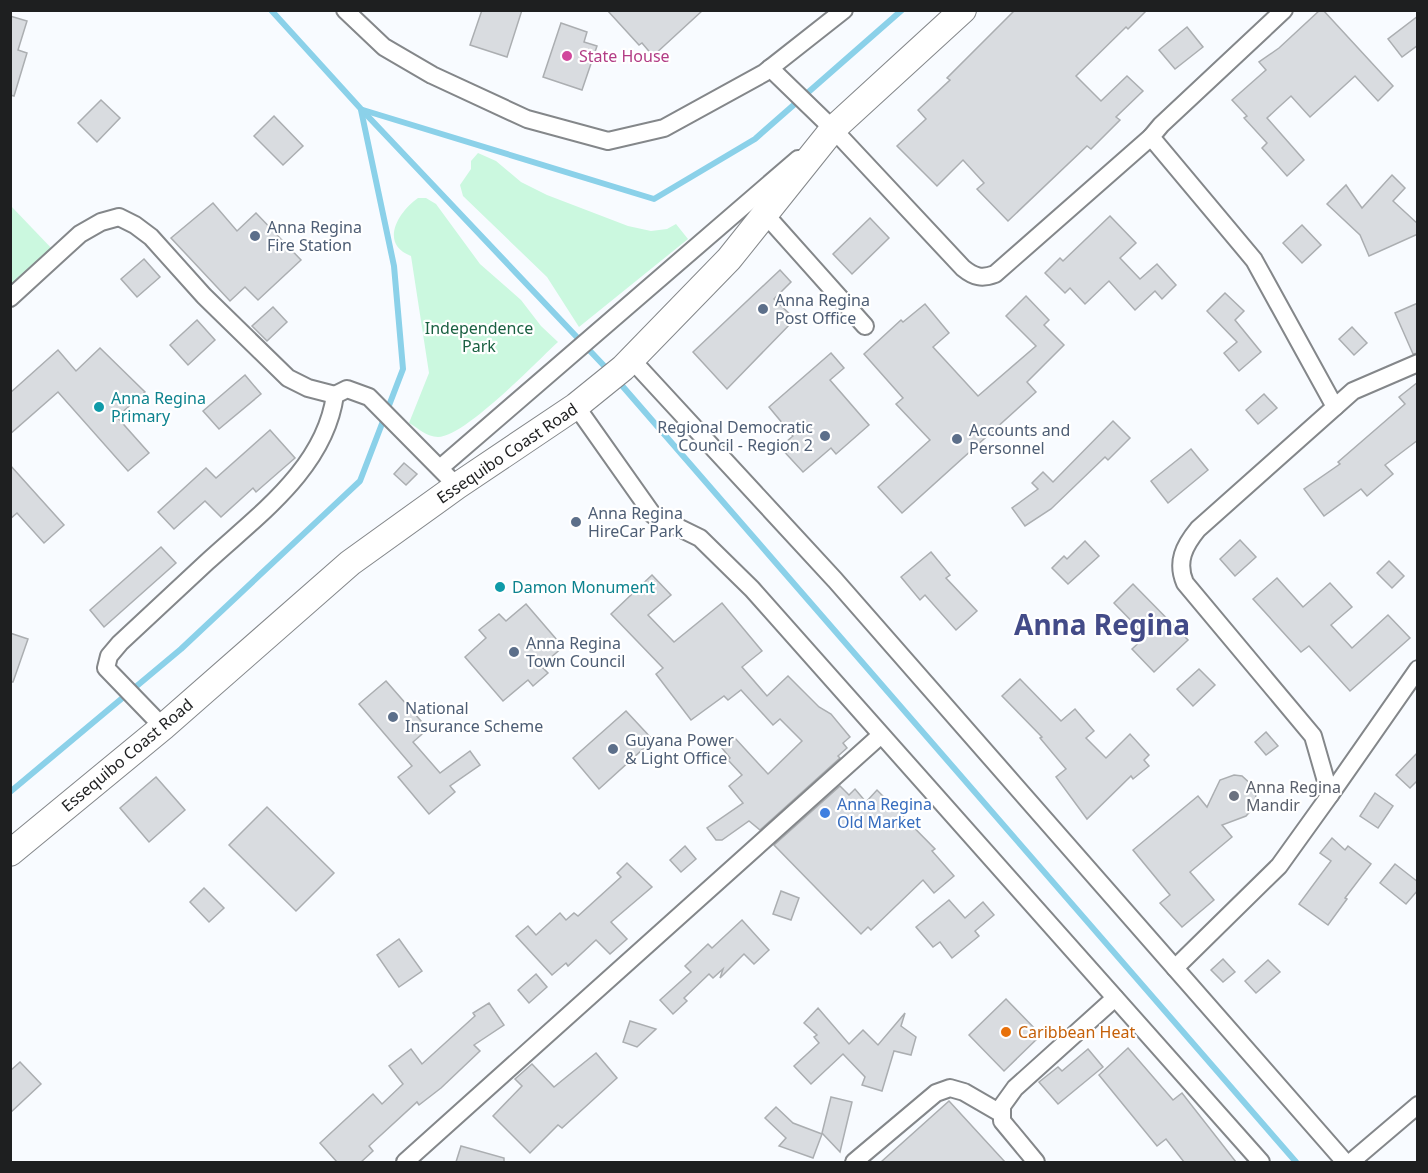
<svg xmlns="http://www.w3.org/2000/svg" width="1428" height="1173" font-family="'Noto Sans',sans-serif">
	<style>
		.green { fill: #cbf8df }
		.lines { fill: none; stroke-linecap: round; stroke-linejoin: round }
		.stream { stroke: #8bd1e9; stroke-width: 6 }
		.building { fill: #d9dce0; stroke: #abaeb1; stroke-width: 1.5 }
		.minor-casing { stroke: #84878a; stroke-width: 20 }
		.primary-casing { stroke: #84878a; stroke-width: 28 }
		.minor { stroke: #fff; stroke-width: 16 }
		.primary { stroke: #fff; stroke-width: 26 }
		.hotel-dot { fill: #d1479c; stroke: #fff; stroke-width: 2 }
		.service-dot { fill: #5c6f8a; stroke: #fff; stroke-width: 2 }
		.culture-dot { fill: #0f9aa8; stroke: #fff; stroke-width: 2 }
		.worship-dot { fill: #6b7280; stroke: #fff; stroke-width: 2 }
		.shop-dot { fill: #3f7fe0; stroke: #fff; stroke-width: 2 }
		.food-dot { fill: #e8710a; stroke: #fff; stroke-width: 2 }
		.labels { text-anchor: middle; stroke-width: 4.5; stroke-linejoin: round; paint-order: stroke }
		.hotel-label { font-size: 16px; fill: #b23c85; stroke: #fff; text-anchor: start }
		.service-label { font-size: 16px; fill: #4e5e75; stroke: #fff; text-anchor: start }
		.park-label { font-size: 16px; fill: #1a6142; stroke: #fff }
		.culture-label { font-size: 16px; fill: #0d838f; stroke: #fff; text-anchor: start }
		.street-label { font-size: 16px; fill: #1e1f20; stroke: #fff }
		.worship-label { font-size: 16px; fill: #5b616d; stroke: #fff; text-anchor: start }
		.shop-label { font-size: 16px; fill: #366cbe; stroke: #fff; text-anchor: start }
		.food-label { font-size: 16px; fill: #c56008; stroke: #fff; text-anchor: start }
		.town-label { font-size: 28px; font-weight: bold; fill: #434b88; stroke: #fff }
	</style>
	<rect width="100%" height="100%" fill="#f8fbff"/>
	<g class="green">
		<polygon points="478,153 496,161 521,182 547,195 628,226 651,231 667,229 676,224 688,239 579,327 547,277 463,196 460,185 471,169 471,161"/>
		<path d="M 418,198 L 426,198 L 436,204 L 480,264 L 521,300 L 541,326 L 558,342 C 536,362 465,437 438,437 C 427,437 418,428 409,423 L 429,373 L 411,256 C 379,244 398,212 418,198 Z"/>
		<polygon points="10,205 55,252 10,290"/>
	</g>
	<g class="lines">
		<g class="stream">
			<polyline points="271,10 361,109 609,371"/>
			<polyline points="363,110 654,199 755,139 902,10"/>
			<polyline points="618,381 1296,1162"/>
			<polyline points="10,792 181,649 360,481 403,369 394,266 361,110"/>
		</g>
	</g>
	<g class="building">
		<polygon points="482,10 522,10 507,57 470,45"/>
		<polygon points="607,10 703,10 653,56 642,43 639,45"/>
		<polygon points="1015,10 1147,10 1128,29 1126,27 1076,76 1101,101 1127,76 1143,91 1116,117 1120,120 1091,149 1087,146 1008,221 977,189 984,183 963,160 937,186 897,146 926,119 918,110 950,80 947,78"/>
		<polygon points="1320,10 1323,10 1393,86 1378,101 1355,76 1310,117 1291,96 1280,106 1267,118 1304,160 1287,176 1262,148 1267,143 1244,118 1247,116 1232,100 1266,70 1259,62 1279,48"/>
		<polygon points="10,16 27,21 18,50 27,53 14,96 10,95"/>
		<polygon points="1418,16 1418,45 1402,57 1388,39"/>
		<polygon points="561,23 587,32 584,42 597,46 582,90 543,77"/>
		<polygon points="1187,27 1203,47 1175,69 1159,50"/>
		<polygon points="101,100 120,118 97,142 78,123"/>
		<polygon points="274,116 303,146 283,165 254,136"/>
		<polygon points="1392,175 1405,188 1393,201 1418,224 1418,234 1369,256 1360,235 1327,204 1346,185 1362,208"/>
		<polygon points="213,203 237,231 256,213 301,260 258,300 245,287 230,301 171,238"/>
		<polygon points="1110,216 1136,243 1120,258 1140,279 1157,264 1176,285 1162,299 1155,291 1135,310 1109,281 1085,304 1070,288 1065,293 1045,273 1060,258 1063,261"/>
		<polygon points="870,218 889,238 852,274 833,254"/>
		<polygon points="1302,225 1321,245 1302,263 1283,243"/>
		<polygon points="144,259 160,277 137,297 121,279"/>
		<polygon points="780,270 791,282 774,299 795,319 727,389 693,352"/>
		<polygon points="1225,293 1244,311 1235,320 1261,352 1239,371 1224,353 1237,342 1207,311"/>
		<polygon points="1026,296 1049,320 1044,325 1064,345 1027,382 1036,392 902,513 878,487 930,440 896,404 903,398 864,354 901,320 903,322 925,304 949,333 933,347 978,396 1036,346 1006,316"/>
		<polygon points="1418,303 1418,353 1413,354 1395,313"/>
		<polygon points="273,307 287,322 267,341 252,326"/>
		<polygon points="197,320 215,340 188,365 170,345"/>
		<polygon points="1352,327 1367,343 1354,355 1339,339"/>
		<polygon points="100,348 145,392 117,417 149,453 128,471 58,392 10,434 10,393 58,350 76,371"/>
		<polygon points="831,353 844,368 830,380 869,425 836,454 831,448 803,472 780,447 793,436 769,407"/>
		<polygon points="245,375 261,394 219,429 203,411"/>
		<polygon points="1418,382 1418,440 1385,465 1393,474 1367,496 1361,489 1324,516 1304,489 1340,464 1338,462 1405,404 1399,397"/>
		<polygon points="1264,394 1277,408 1258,424 1246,410"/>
		<polygon points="1113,421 1130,438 1108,460 1105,457 1051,509 1025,526 1012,508 1038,489 1032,483 1043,472 1053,482"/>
		<polygon points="270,430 295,458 256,492 253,488 221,517 205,501 174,529 158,512 206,468 216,478"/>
		<polygon points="1191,449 1208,470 1168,503 1151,481"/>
		<polygon points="404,463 417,474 406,485 394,474"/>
		<polygon points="10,465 64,525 44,543 17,513 10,519"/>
		<polygon points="1240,540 1256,557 1235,576 1220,559"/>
		<polygon points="1085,541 1099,556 1068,584 1052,568 1064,556 1067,559"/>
		<polygon points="161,547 176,563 104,627 90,610"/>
		<polygon points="931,552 950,575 946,578 977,611 956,630 925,595 920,600 901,577"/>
		<polygon points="1389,561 1404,576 1392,588 1377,573"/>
		<polygon points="652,575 671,595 648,615 674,642 722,603 762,651 742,667 767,696 788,676 819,707 831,714 850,737 843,743 847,748 838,756 840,758 760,830 749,821 722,840 716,840 707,828 743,803 729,786 742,775 728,760 730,758 722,748 734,737 768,774 802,741 780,719 773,725 741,690 728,700 724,696 691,720 656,674 663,668 611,614"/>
		<polygon points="1277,578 1303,607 1330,583 1352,607 1331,625 1352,648 1388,615 1410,638 1350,691 1309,646 1301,652 1253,599"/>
		<polygon points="1133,584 1188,640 1154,672 1132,649 1146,636 1114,603"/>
		<polygon points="526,604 563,647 541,666 548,673 533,686 528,680 503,701 465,657 486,638 479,630 499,614 506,621"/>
		<polygon points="10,633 28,639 13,682 10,682"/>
		<polygon points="1199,669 1215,685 1193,706 1177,689"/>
		<polygon points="1020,679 1061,721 1075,709 1094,731 1086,738 1106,758 1130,734 1149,755 1144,760 1149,766 1133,779 1131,776 1087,819 1056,777 1066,769 1040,738 1042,737 1002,696"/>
		<polygon points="386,681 428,729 413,742 440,773 470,751 480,765 450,786 455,792 429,814 398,777 412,766 359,704"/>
		<polygon points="626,711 653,740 599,789 573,758"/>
		<polygon points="1266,732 1278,746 1266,755 1255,742"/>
		<polygon points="1418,752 1418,780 1410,788 1396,775"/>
		<polygon points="1234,775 1242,776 1253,786 1256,792 1255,806 1246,816 1222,825 1232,837 1190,872 1214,900 1182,927 1160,903 1170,895 1133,850 1198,796 1207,807 1220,780"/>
		<polygon points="156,777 185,810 149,842 120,808"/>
		<polygon points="840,786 849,795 855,789 866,802 877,790 935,849 932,851 954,876 934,893 923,880 871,930 868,927 861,934 774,845"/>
		<polygon points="1375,793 1393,806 1378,828 1360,816"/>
		<polygon points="267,807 334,873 296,911 229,845"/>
		<polygon points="1332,838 1345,850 1348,846 1371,864 1345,898 1347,899 1328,925 1299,904 1331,861 1320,853"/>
		<polygon points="685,846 696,859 681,872 670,860"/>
		<polygon points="627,863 652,887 611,922 627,939 610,954 596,940 568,966 566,963 552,975 516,936 528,926 536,935 560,913 566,920 574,913 578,916 621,877 617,873"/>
		<polygon points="1395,864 1418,882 1418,890 1406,904 1380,883"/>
		<polygon points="204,888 224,908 209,922 190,902"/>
		<polygon points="781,891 799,898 791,920 773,914"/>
		<polygon points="949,900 965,918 983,902 994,915 975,931 979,936 952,958 940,942 933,947 916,927"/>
		<polygon points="742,920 769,950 754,964 744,954 720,978 723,969 713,978 709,974 684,998 687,1001 673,1014 660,1000 691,972 685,966 708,944 712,948"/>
		<polygon points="399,939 422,971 399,987 377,955"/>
		<polygon points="1223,959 1235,972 1223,982 1211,970"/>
		<polygon points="1268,960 1280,972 1256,993 1245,981"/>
		<polygon points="536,974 547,987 529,1003 518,990"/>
		<polygon points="1006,999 1041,1035 1004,1071 969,1035"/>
		<polygon points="489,1003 504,1025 474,1045 480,1051 441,1088 419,1105 417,1102 369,1146 373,1151 361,1162 337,1162 320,1143 373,1094 382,1104 403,1084 389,1066 411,1049 422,1064 475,1016 473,1013"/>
		<polygon points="818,1008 849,1044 863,1030 878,1045 905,1013 901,1026 916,1037 911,1055 894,1051 882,1091 862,1085 865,1077 843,1054 811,1084 794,1066 819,1043 814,1037 817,1035 804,1023"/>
		<polygon points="630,1021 656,1029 637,1047 623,1042"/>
		<polygon points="1128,1048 1173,1100 1182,1093 1236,1162 1184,1162 1166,1139 1157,1146 1099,1075"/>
		<polygon points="1088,1049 1103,1067 1058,1104 1039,1082 1058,1067 1062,1071"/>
		<polygon points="596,1053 617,1078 562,1128 558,1125 530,1153 493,1116 522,1086 515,1079 532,1064 554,1087"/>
		<polygon points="20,1062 41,1084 10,1113 10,1071"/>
		<polygon points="831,1097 852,1102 840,1152 822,1133"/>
		<polygon points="949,1101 1005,1162 881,1162"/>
		<polygon points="776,1107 793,1123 822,1134 813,1158 779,1146 786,1138 765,1118"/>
		<polygon points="461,1146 504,1158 504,1162 456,1162"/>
	</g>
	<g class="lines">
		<g class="minor-casing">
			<g id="minor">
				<polyline points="345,10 384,47 432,75 527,119 608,141 664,128 764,73 844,10"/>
				<polyline points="1284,10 1161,125 1151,137 1254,260 1335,407"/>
				<path d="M 770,68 L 833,129 L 963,268 C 974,277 982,279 995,274 L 1151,137"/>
				<polyline points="765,214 865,326"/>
				<polyline points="10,298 80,234 101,222 119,217 135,225 151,237 204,296 288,378 308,388 335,395"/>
				<polyline points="632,360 835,580 1345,1162"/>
				<polyline points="576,406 653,515 700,538 752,589 1261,1162"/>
				<polyline points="440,468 798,159"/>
				<path d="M 163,727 L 106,668 L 109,656 L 120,643 C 149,616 178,589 207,562 C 258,515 325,468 335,395 L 347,389 L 369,397 L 457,486"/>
				<polyline points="1330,795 1418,669"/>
				<path d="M 1175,968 L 1279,866 L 1330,795 L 1313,736 L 1185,583 C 1176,562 1184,546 1198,529 L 1353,391 L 1418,363"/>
				<polyline points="405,1162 881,735"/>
				<polyline points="854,1162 936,1093 950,1088 964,1092 1002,1114"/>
				<polyline points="1036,1162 1002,1121 1002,1106 1015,1088 1115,998"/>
				<polyline points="1351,1162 1418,1105"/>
			</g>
		</g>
		<g class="primary-casing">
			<polyline id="primary" points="10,853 163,727 350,563 457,486 576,406 623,368 729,259 833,129 963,10"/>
		</g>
		<use href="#minor" class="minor"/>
		<use href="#primary" class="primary"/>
	</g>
	<circle class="hotel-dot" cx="567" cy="56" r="6"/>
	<g class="service-dot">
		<circle cx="255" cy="236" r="6"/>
		<circle cx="763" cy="309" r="6"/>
		<circle cx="825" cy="436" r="6"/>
		<circle cx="957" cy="439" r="6"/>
		<circle cx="576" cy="522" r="6"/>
		<circle cx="514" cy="652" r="6"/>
		<circle cx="393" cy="717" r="6"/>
		<circle cx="613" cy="749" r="6"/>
	</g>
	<g class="culture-dot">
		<circle cx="99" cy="407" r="6"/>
		<circle cx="500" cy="587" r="6"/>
	</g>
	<circle class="worship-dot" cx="1234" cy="796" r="6"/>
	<circle class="shop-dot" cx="825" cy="813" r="6"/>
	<circle class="food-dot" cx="1006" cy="1032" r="6"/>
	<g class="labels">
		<g class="hotel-label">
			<text x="579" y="62">State House</text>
		</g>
		<g class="service-label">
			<text x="267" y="233">Anna Regina<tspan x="267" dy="18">Fire Station</tspan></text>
			<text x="775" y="306">Anna Regina<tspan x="775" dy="18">Post Office</tspan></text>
			<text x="813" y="433" text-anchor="end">Regional Democratic<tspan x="813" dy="18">Council - Region 2</tspan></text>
			<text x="969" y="436">Accounts and<tspan x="969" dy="18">Personnel</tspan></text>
			<text x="588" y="519">Anna Regina<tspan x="588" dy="18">HireCar Park</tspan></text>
			<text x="526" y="649">Anna Regina<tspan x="526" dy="18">Town Council</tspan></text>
			<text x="405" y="714">National<tspan x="405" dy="18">Insurance Scheme</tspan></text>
			<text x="625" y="746">Guyana Power<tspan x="625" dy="18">&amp; Light Office</tspan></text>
		</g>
		<g class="park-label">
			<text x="479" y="334">Independence<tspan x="479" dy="18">Park</tspan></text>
		</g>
		<g class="culture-label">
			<text x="111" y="404">Anna Regina<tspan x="111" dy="18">Primary</tspan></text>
			<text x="512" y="593">Damon Monument</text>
		</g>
		<g class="street-label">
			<text transform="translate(507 453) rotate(-34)" y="6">Essequibo Coast Road</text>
			<text transform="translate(127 755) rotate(-40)" y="6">Essequibo Coast Road</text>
		</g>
		<g class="worship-label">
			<text x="1246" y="793">Anna Regina<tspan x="1246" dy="18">Mandir</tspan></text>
		</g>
		<g class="shop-label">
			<text x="837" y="810">Anna Regina<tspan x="837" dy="18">Old Market</tspan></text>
		</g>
		<g class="food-label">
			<text x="1018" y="1038">Caribbean Heat</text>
		</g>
		<g class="town-label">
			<text x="1102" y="635">Anna Regina</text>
		</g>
	</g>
	<rect width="1428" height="1173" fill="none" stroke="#1e1f20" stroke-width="24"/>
</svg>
